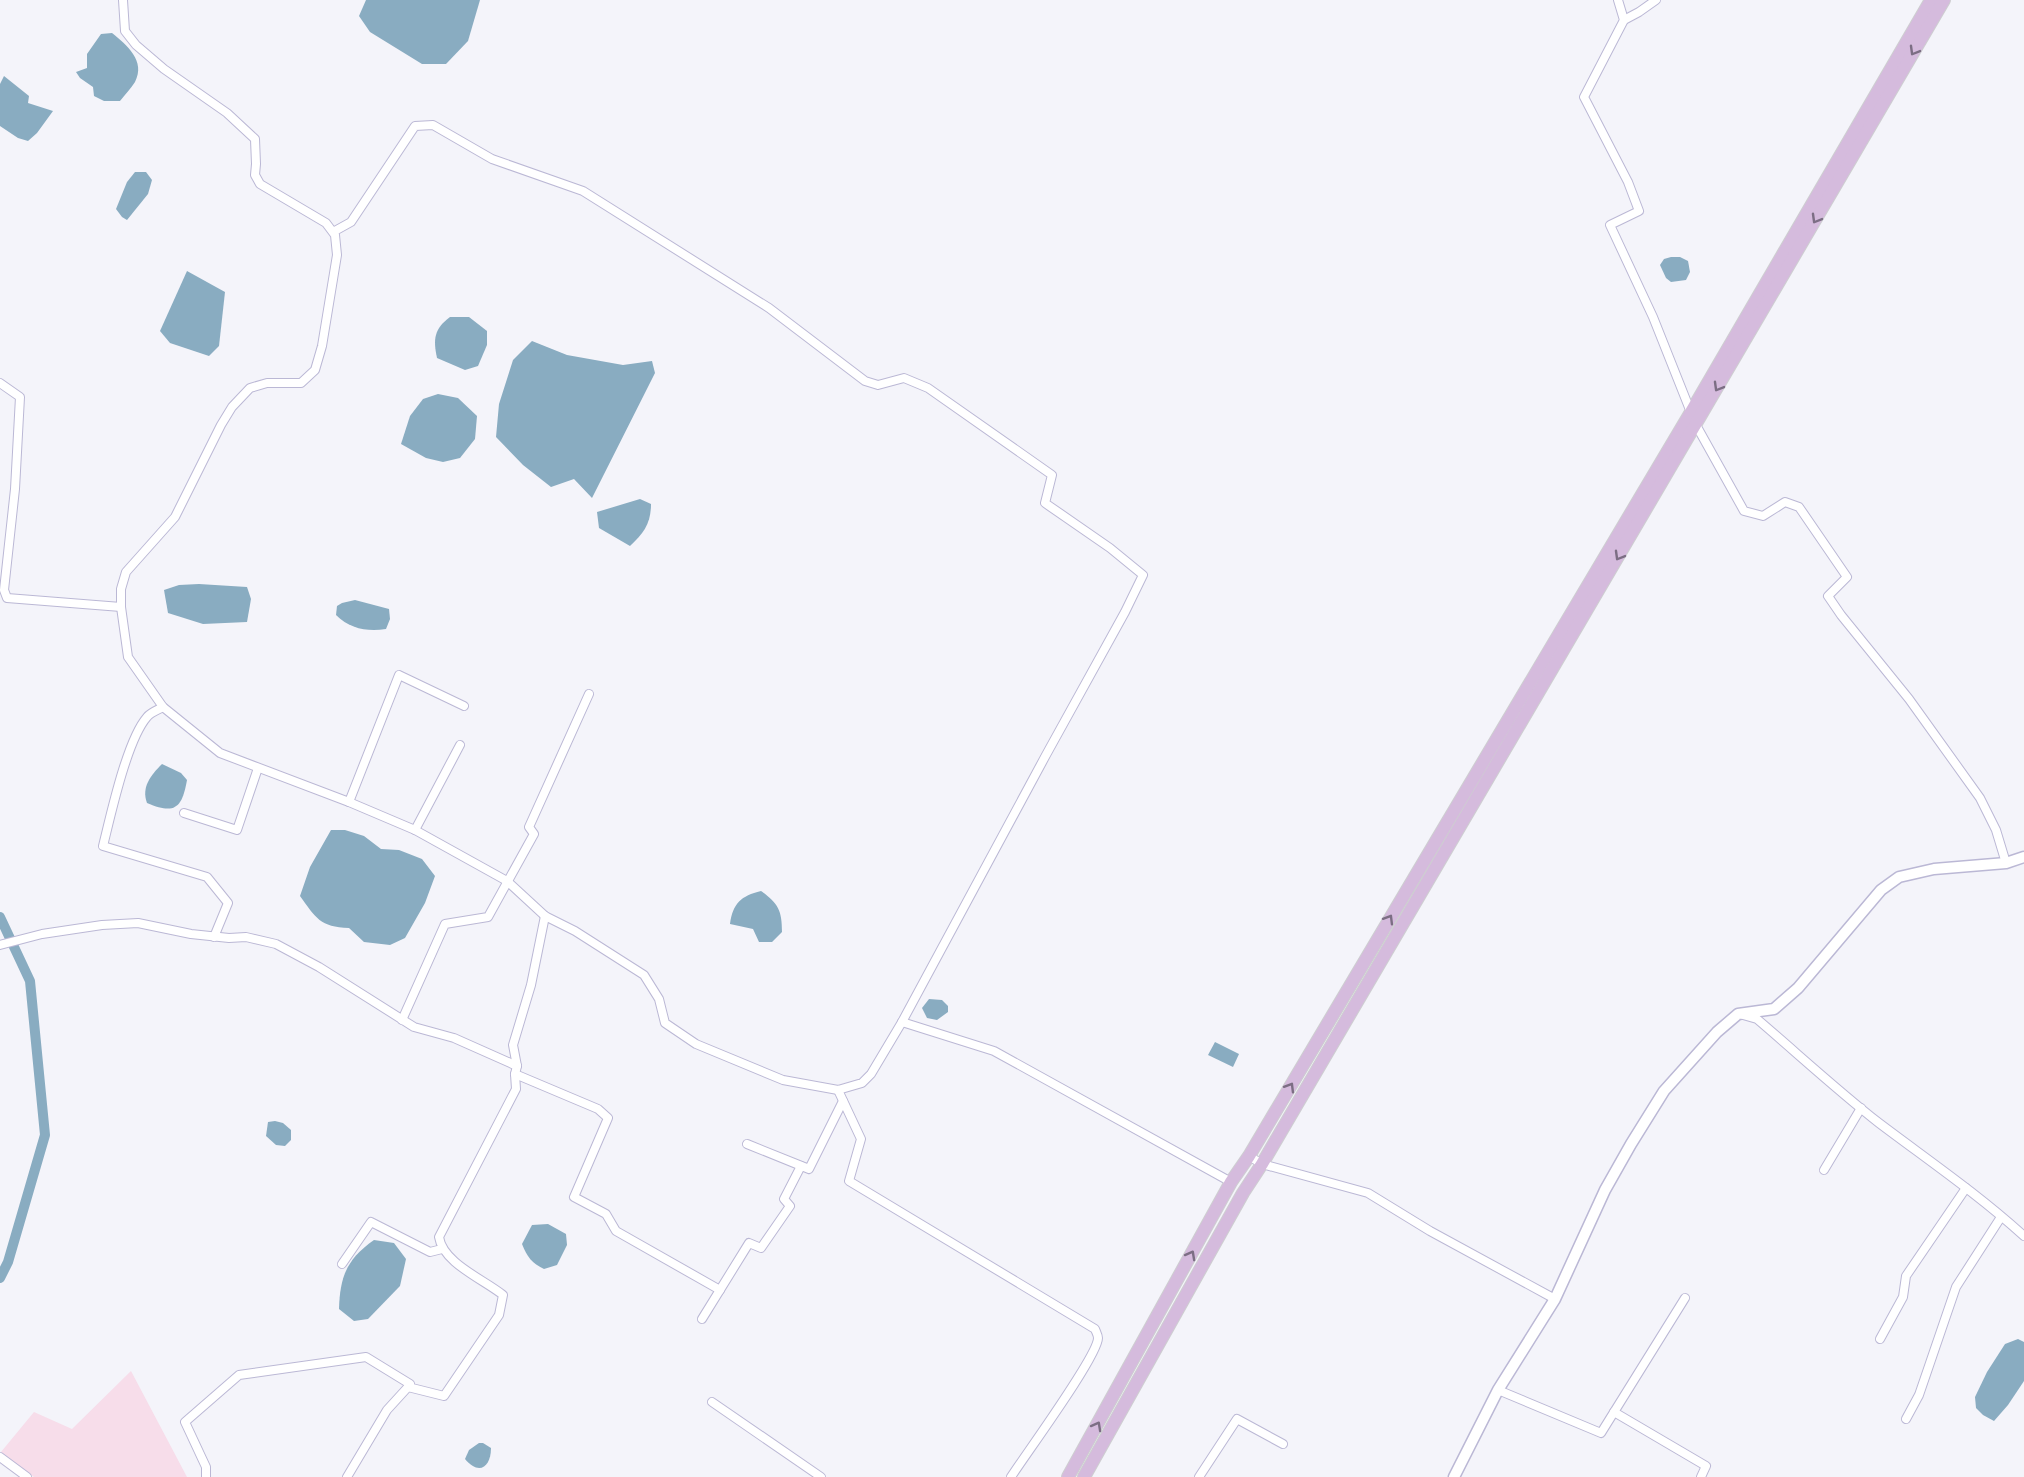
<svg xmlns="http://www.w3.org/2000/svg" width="2024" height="1477" font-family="Mulish,sans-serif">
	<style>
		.green { fill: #f7ddea }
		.water { fill: #89acc1 }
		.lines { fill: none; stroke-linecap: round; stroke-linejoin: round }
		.canal { stroke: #89acc1; stroke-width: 10 }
		.minor-casing { stroke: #bbb8d5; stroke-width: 10 }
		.tertiary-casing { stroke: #bbb8d5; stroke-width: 13 }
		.primary-casing { stroke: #ceced1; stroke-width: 14 }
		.minor { stroke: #fff; stroke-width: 8 }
		.tertiary { stroke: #fff; stroke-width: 10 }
		.primary { stroke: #d5bbdd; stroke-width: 12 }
		.oneway { stroke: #7c6e84 }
	</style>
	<rect width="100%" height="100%" fill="#f4f4fa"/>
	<polygon class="green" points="131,1371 187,1477 34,1477 1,1452 34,1412 72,1429"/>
	<g class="water">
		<polygon points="366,0 480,0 468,41 446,64 422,64 370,32 359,16"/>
		<path d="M 112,33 C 127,45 146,61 135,82 C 131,88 125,95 120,101 L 104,101 L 94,96 L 93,87 L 80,78 L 76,72 L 87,68 L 87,54 L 101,34 Z"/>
		<polygon points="4,76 29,96 28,103 53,111 37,133 28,141 18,138 0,126 0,84"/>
		<polygon points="135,172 146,172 152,180 148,194 127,220 122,217 116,209 127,182"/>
		<polygon points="1671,257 1680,257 1688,261 1690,272 1686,280 1671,282 1666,278 1660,265 1664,259"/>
		<polygon points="187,271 225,292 219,346 209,356 170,343 160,331"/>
		<path d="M 450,317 L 469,317 L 487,331 L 487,345 L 478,366 L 465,370 L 437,358 C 433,339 434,329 450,317 Z"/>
		<polygon points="532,341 567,355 623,365 652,361 655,373 592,498 574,479 551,487 523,465 496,437 499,404 513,360"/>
		<polygon points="438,394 458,398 477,416 475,439 460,458 443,462 426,458 401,444 410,416 423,399"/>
		<path d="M 640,499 L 651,504 C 651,523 644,533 630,546 L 599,528 L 597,512 Z"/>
		<polygon points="199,584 247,587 251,599 247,622 203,624 168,613 164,590 179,585"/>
		<path d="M 355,600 L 389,609 L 390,619 L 386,629 C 368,632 350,629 336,615 L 337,606 L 342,603 Z"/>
		<path d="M 162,764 L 181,773 L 187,780 C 182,808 175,815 147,803 C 141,787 151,775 162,764 Z"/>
		<path d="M 331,830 L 345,830 L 364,836 L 381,849 L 399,850 L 422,859 L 435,876 L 425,903 L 405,938 L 390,945 L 364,942 L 349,928 C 320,927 316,918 300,896 L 310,867 Z"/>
		<path d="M 761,891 C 778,903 782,910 782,932 L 772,942 L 759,942 L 753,929 L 730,924 C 733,903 741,896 761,891 Z"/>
		<polygon points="929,999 942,1000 948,1006 948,1012 937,1020 927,1018 922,1008"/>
		<polygon points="1215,1042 1239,1054 1233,1067 1208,1055"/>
		<polygon points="275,1121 283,1123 291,1130 291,1140 285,1146 276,1145 266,1136 268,1122"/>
		<path d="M 548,1224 L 566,1234 L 567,1245 L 557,1265 L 544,1269 C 532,1263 527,1257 522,1244 L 532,1225 Z"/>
		<path d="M 374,1240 L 394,1243 L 406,1259 L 400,1286 L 368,1319 L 354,1321 L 339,1309 C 340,1276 347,1259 374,1240 Z"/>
		<polygon points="2018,1339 2024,1342 2024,1381 2008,1405 1994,1421 1983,1415 1976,1408 1975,1397 1987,1372 2005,1344"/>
		<path d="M 479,1443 L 483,1443 L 491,1448 C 491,1467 479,1476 465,1459 L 469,1450 Z"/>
	</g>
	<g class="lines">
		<polyline class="canal" points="0,917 30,981 45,1135 8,1262 0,1278"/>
		<g class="minor-casing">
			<g id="minor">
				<polyline points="123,0 125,31 136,45 164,69 227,113 255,139 256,164 255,175 260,184 326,223 335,235 337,255 322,346 315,370 301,383 267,383 250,388 232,407 221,425 175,517 126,572 121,589 121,607 128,657 163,707 220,753 349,802 415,830 507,881 545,916 575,931 644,975 659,999 665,1023 696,1044 783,1080 838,1090 862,1083 871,1074 902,1022 1046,755 1125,612 1143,575 1110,548 1045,503 1052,475 928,388 904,378 878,385 865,381 769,308 583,191 492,159 433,125 415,126 351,222 333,232"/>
				<polyline points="1618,0 1624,20 1584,97 1628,182 1639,211 1610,225 1653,317 1696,425 1744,511 1763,516 1785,502 1799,507 1847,577 1828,596 1841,615 1909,699 1980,798 1996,830 2006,863"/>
				<polyline points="1624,20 1639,12 1656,0"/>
				<polyline points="0,383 20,397 15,489 4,590 7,598 121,607"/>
				<path d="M 163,707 C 158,710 151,712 147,717 C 127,740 111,814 103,846 L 207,877 L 228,903 L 214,937"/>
				<polyline points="349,802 399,675 464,706"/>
				<polyline points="184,813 237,830 258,768"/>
				<polyline points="415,830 460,745"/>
				<polyline points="0,945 42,934 102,925 138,923 191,934 229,938 246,937 276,944 319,967 414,1027 454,1038 517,1066"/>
				<path d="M 1743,1015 L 1757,1019 C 1798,1054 1837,1090 1879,1123 C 1928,1160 1979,1195 2024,1236"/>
				<polyline points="402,1020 445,924 488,917 534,834 529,827 589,694"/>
				<polyline points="902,1022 994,1051 1231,1182"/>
				<polyline points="515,1074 598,1109 608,1118 574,1197 606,1214 616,1231 720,1290"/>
				<path d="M 838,1090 L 861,1139 L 849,1181 L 1095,1329 C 1096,1332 1098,1335 1098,1338 C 1098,1356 1025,1455 1011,1477"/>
				<polyline points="747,1144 809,1169 843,1101"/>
				<polyline points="1249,1156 1262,1164 1368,1193 1430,1231 1555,1299"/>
				<polyline points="1824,1170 1861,1108"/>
				<polyline points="342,1264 371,1222 430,1252 442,1249"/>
				<polyline points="702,1319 749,1243 761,1248 790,1206 784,1199 801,1166"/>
				<polyline points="1880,1339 1903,1297 1906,1276 1966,1188"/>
				<polyline points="1498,1390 1601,1433 1685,1298"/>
				<polyline points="712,1402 821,1477"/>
				<polyline points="1614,1412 1706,1466 1701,1477"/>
				<polyline points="1906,1419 1919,1395 1956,1287 2001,1217"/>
				<polyline points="0,1457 27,1477"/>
				<polyline points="206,1477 206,1467 185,1422 239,1375 366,1357 410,1384"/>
				<path d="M 347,1477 L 387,1410 L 408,1387 L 444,1396 L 499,1315 L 503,1295 C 483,1279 443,1263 439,1237 L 516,1089 L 515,1074 L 517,1066 L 513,1045 L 531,985 L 545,916"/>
				<polyline points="1199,1477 1237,1419 1283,1444"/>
			</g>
		</g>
		<g class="tertiary-casing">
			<polyline id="tertiary" points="1454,1477 1498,1390 1555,1299 1605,1190 1631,1144 1664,1091 1717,1032 1738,1014 1774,1009 1798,988 1881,890 1899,877 1934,869 2006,863 2024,857"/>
		</g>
		<g class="primary-casing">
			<g id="primary">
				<polyline points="1068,1477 1231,1182 1249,1156 1691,412 1931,0"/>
				<polyline points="1084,1477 1243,1193 1262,1164 1944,0"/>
			</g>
		</g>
		<use href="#minor" class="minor"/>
		<use href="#tertiary" class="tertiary"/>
		<use href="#primary" class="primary"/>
	</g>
	<defs><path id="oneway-chevron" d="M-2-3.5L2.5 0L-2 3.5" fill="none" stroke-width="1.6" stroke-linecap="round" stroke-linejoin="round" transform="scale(1.5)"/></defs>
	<g class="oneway">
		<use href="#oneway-chevron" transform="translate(1914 51) rotate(120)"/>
		<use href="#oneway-chevron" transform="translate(1816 219) rotate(120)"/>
		<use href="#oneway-chevron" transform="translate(1718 387) rotate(120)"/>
		<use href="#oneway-chevron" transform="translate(1619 556) rotate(120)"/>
		<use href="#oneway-chevron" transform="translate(1389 919) rotate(-59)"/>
		<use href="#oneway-chevron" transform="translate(1290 1087) rotate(-59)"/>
		<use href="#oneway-chevron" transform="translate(1191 1255) rotate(-61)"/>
		<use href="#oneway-chevron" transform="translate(1097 1426) rotate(-61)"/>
	</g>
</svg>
